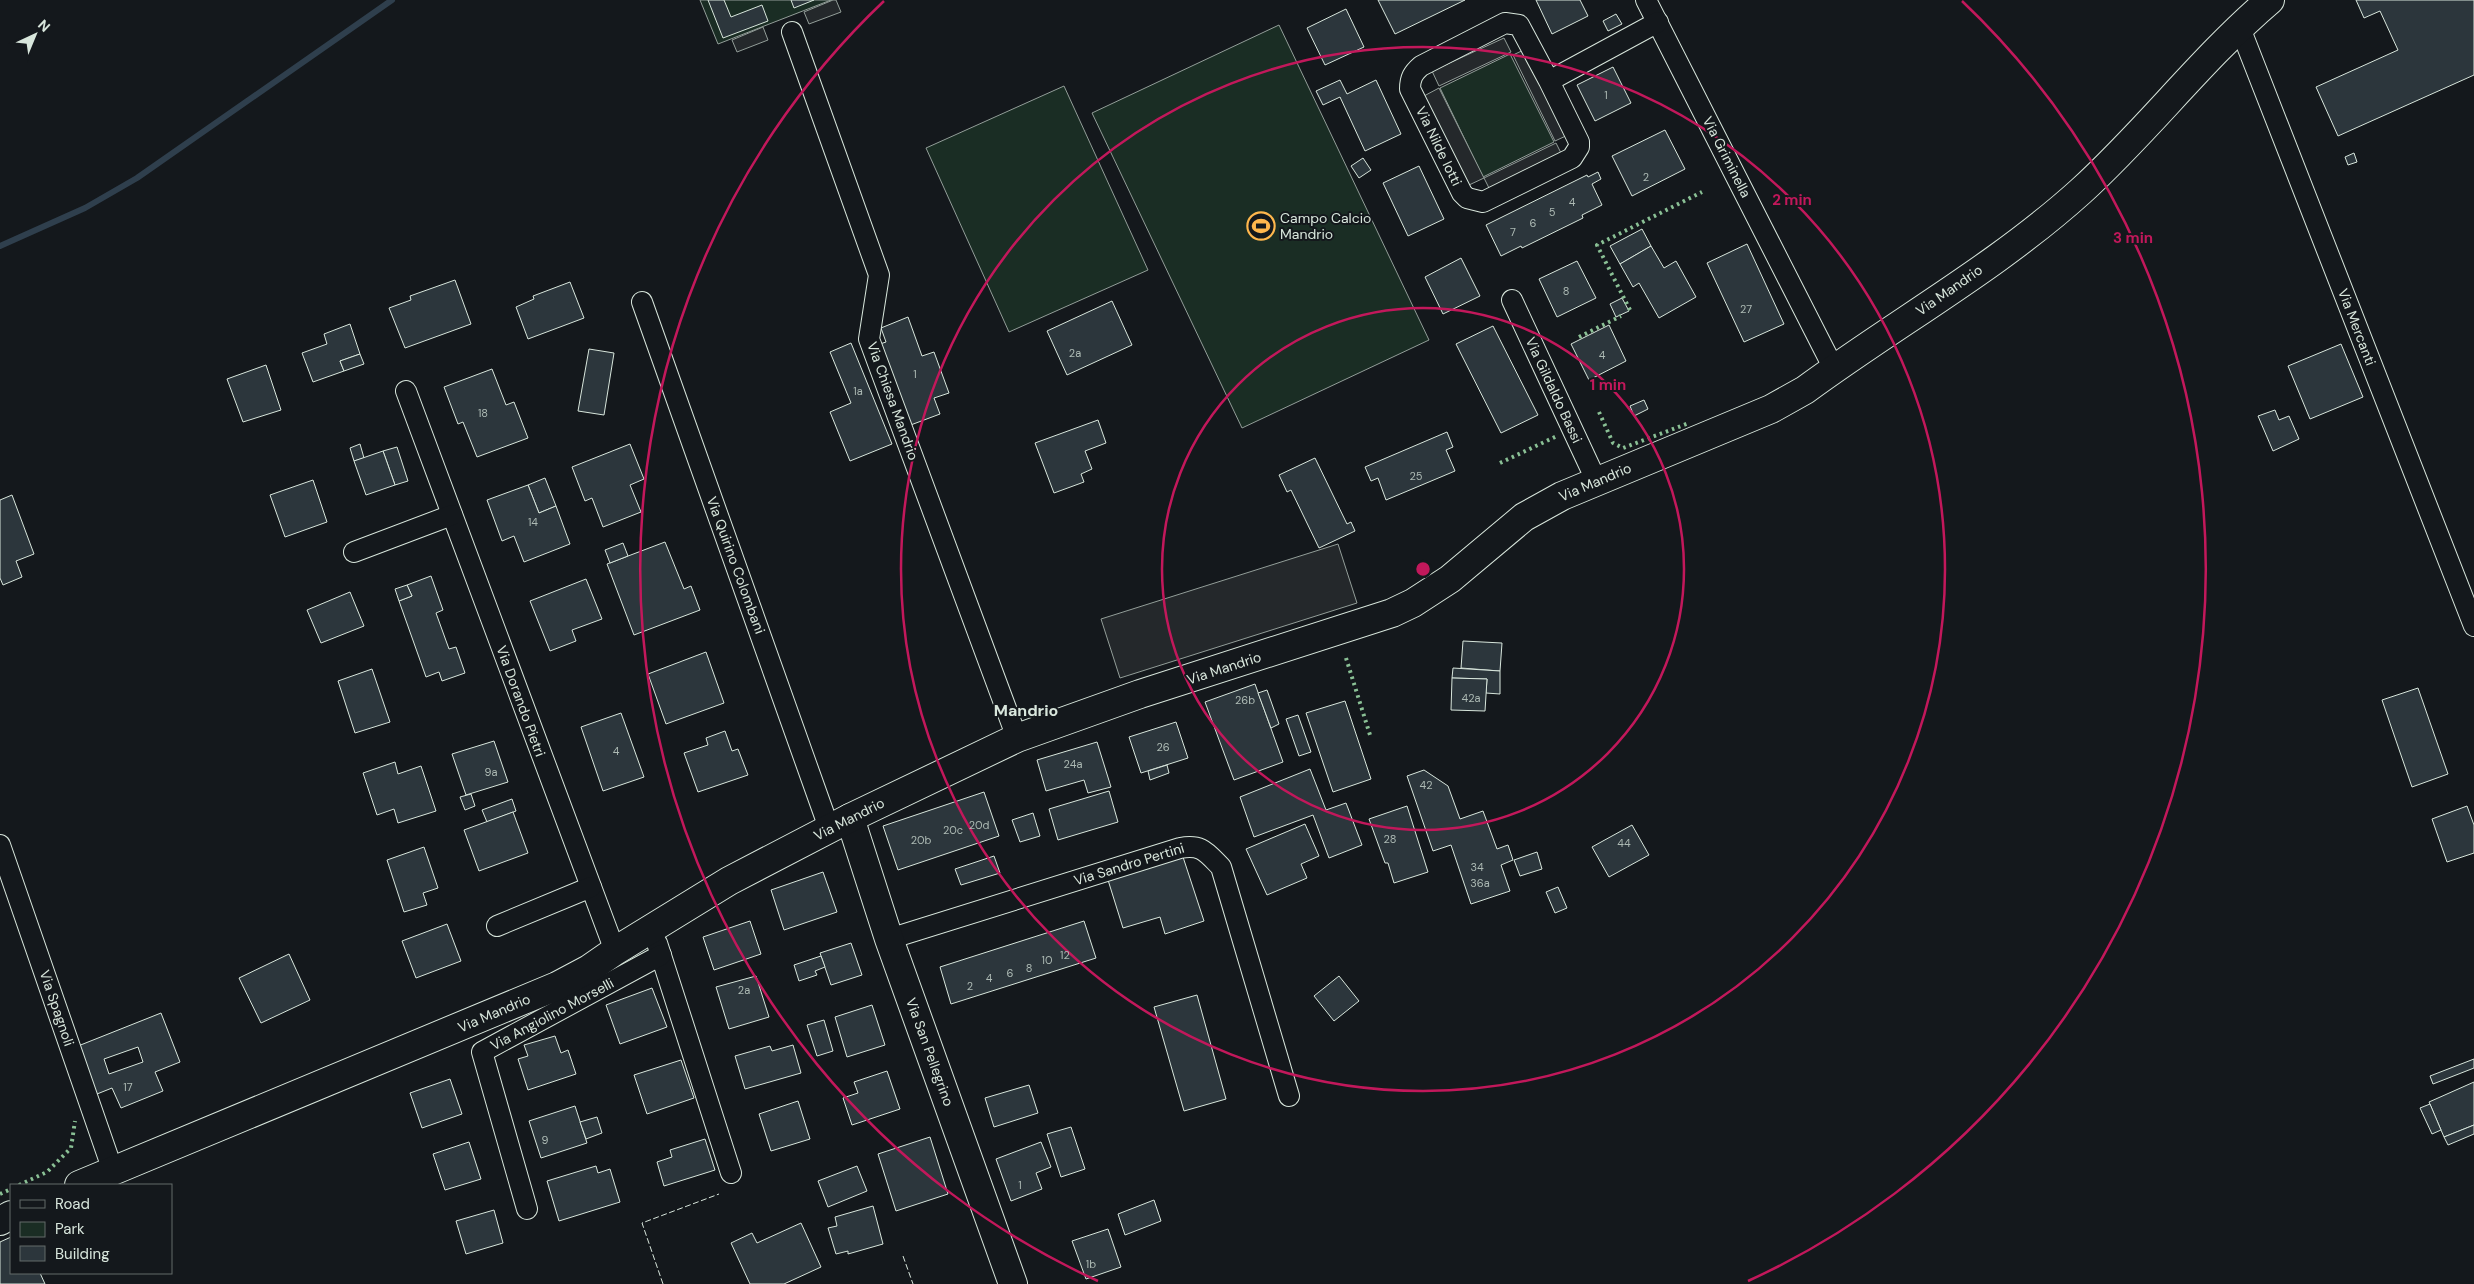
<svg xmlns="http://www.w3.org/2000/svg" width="2474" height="1284" font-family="'DM Sans',sans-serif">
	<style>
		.green { fill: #1a2d24; stroke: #939e99 }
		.parking { fill: #24282b; stroke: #939e99 }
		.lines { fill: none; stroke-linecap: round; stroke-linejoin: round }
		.stream { stroke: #2f3f4d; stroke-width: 6 }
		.building { fill: #2c363c; stroke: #d8e6dc; fill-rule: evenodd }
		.street-casing { stroke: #d8e6dc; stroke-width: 22 }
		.secondary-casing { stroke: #d8e6dc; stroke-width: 30 }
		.street { stroke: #14181c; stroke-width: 20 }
		.secondary { stroke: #14181c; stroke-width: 28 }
		.hedge { stroke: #8ac095; stroke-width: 4; stroke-dasharray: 2.5 4; stroke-linecap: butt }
		.fence { stroke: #d8e6dc; stroke-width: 1; stroke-dasharray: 6 2.5; stroke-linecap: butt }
		.ring { fill: none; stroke: #c2185b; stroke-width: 2.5 }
		.labels { text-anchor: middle; stroke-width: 4; stroke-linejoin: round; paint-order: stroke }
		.number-label { font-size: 11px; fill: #adbab4 }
		.street-label { font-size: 14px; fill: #d8e6dc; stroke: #14181c }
		.poi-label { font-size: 14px; fill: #d8e6dc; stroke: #14181c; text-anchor: start }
		.quarter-label { font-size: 16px; font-weight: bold; fill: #d8e6dc; stroke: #14181c }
		.centre { fill: #c2185b; stroke: #14181c; stroke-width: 2.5 }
		.ring-label { font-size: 15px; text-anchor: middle; font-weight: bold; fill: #c2185b; stroke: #14181c; stroke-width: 4; stroke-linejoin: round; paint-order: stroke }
	</style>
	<rect width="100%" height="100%" fill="#14181c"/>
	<g class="green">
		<polygon points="700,0 831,0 718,44"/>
		<polygon points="1279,25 1429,340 1242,428 1092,113"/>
		<polygon points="1510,54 1554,142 1483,177 1440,88"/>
		<polygon points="1064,86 1148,270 1009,332 926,148"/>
	</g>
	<g class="parking">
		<polygon points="833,0 836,0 841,12 809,24 804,12"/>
		<polygon points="763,27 768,40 737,52 732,40"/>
		<polygon points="1504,38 1511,52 1439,86 1432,71"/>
		<polygon points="1528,48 1570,134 1555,141 1513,55"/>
		<polygon points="1439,88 1484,178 1469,185 1424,96"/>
		<polygon points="1556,143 1563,157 1491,192 1484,178"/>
		<polygon points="1338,544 1357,603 1120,678 1101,619"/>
	</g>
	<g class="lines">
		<polyline class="stream" points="0,246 85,208 137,178 392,0"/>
	</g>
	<g class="building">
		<polygon points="708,0 724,0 731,17 762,5 768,21 723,38"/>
		<polygon points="791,0 814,0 794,8"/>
		<polygon points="1378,0 1465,0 1395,34"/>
		<polygon points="1536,0 1580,0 1588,16 1552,34"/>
		<polygon points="2356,0 2474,0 2474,75 2338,136 2316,87 2398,50 2380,11 2364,18"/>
		<polygon points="1346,9 1364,47 1325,65 1307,28"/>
		<polygon points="1616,14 1622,24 1608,31 1603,21"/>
		<polygon points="1613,67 1631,103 1595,121 1577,85"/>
		<polygon points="1340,80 1347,94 1376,80 1401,134 1365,151 1340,97 1323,105 1316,91"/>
		<polygon points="1665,130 1685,169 1632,196 1612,156"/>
		<polygon points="2354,153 2357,162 2348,165 2345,157"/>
		<polygon points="1363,158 1371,170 1359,178 1351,166"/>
		<polygon points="1419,166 1444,219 1408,236 1383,183"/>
		<polygon points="1598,172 1601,179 1592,184 1602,205 1582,215 1583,218 1579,220 1522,248 1521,246 1501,256 1486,225 1587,175 1588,177"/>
		<polygon points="1642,229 1651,246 1620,264 1610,246"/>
		<polygon points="1747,244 1784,324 1744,342 1707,263"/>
		<polygon points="1651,246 1664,268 1676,261 1696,297 1659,318 1639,283 1633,287 1620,264"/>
		<polygon points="1461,258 1480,296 1443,314 1425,277"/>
		<polygon points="1577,261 1596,298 1557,317 1539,279"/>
		<polygon points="455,280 471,324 405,348 389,308 411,300 410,296"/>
		<polygon points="570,282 584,318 528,339 516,307 534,299 533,296"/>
		<polygon points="1622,298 1629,311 1616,317 1610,304"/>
		<polygon points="1112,301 1132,345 1067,375 1047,331"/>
		<polygon points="908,317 922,356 934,352 949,393 934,398 940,414 908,426 877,345 886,342 881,328"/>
		<polygon points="350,324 360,354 340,361 344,371 313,382 302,353 327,344 324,334"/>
		<polygon points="1609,325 1626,361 1589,380 1571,344"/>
		<polygon points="1493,326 1538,415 1501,433 1456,344"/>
		<polygon points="851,343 892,444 850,461 830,412 851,403 830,352"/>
		<polygon points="2341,344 2363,397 2310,419 2288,366"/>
		<polygon points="589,349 614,353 604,415 578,411"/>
		<polygon points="360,354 364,364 344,371 340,361"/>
		<polygon points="266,365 281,410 243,422 227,379"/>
		<polygon points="492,369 506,405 514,402 528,438 477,457 463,422 458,424 444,387"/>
		<polygon points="1644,400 1648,409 1634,416 1630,406"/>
		<polygon points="2275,410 2279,420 2289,416 2299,439 2273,451 2258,416"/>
		<polygon points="1098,420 1106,443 1085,451 1092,469 1081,474 1084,482 1054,493 1035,443"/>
		<polygon points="1447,432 1453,447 1446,450 1455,471 1386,500 1378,478 1371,481 1365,467"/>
		<polygon points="360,444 364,458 354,461 350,448"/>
		<polygon points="630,444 644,479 630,485 641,512 603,527 592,498 585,501 572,467"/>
		<polygon points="397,447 408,481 395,485 383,451"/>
		<polygon points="383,451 395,485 366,495 354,461"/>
		<polygon points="1315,458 1347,524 1351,522 1355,531 1319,548 1291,490 1287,492 1279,475"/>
		<polygon points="545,478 556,506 539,513 528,485"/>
		<polygon points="313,480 327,522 285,537 270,495"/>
		<polygon points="528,485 539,513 556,506 570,544 524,562 514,536 502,541 487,500"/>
		<polygon points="12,495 34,554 16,561 22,577 3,585 0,578 0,500"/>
		<polygon points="665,542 684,589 691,586 700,610 634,635 607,564"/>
		<polygon points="623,543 628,556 610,563 605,550"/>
		<polygon points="431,576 443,610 436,613 449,649 456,647 465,673 442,681 439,672 426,677 399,601 412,596 407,585"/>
		<polygon points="586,579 602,619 572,630 576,641 550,651 530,601"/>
		<polygon points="407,585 412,596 399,601 395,589"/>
		<polygon points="350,592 364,626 321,643 307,610"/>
		<polygon points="1463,641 1502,643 1500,671 1461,668"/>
		<polygon points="706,652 724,703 666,724 648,674"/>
		<polygon points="1453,668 1500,671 1500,694 1486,693 1487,679 1452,678"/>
		<polygon points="372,669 390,722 355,733 338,681"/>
		<polygon points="1452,678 1487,679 1485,711 1451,710"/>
		<polygon points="1255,684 1283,762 1234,780 1205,702"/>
		<polygon points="2418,688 2448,774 2412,787 2382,700"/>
		<polygon points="1267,690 1279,724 1271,728 1258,693"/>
		<polygon points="1345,701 1371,779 1333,792 1306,713"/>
		<polygon points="621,713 644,777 603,791 581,727"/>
		<polygon points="1298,715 1311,752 1299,756 1286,719"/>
		<polygon points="1176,722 1188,758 1141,773 1129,737"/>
		<polygon points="725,731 732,751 738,749 748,775 698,792 684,753 708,745 706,738"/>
		<polygon points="494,741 508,782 466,795 452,754"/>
		<polygon points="1097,742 1111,787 1088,793 1084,780 1046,791 1037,760"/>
		<polygon points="395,762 398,774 421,766 436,811 398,823 394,809 377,815 363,773"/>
		<polygon points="1167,765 1169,773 1150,780 1148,771"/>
		<polygon points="1310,769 1326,810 1346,803 1362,845 1329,858 1313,815 1254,837 1240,797"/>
		<polygon points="1424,770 1448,786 1460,819 1483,811 1497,849 1508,845 1513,860 1501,865 1510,891 1471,904 1451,845 1433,851 1407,776"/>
		<polygon points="1109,791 1118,822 1058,840 1049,809"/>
		<polygon points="984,792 999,836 898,870 883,826"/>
		<polygon points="471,794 475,806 465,810 460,797"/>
		<polygon points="512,799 516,811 487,822 482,810"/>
		<polygon points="1407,806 1428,872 1394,883 1388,863 1385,863 1369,819"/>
		<polygon points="2467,806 2474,825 2474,853 2447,862 2432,819"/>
		<polygon points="513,812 528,853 479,871 464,830"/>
		<polygon points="1033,813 1040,836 1020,842 1012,820"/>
		<polygon points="1305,824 1319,856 1301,864 1307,878 1267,895 1246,849"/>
		<polygon points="1632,825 1649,855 1609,877 1592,847"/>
		<polygon points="424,847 438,888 423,893 427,905 404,912 387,860"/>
		<polygon points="1537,852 1542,869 1520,876 1514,860"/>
		<polygon points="994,856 1000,873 961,885 955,869"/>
		<polygon points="1183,857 1204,921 1165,934 1160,917 1123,928 1108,880"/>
		<polygon points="823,872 837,912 784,930 771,890"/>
		<polygon points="1558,887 1567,908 1555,913 1546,892"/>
		<polygon points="750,921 761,954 714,970 703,937"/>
		<polygon points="1084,921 1096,958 951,1004 940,967"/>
		<polygon points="447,924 461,961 416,978 402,941"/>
		<polygon points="851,943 862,975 831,985 820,953"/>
		<polygon points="289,954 310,1000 261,1023 239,978"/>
		<polygon points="821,956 825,967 815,971 817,975 799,981 794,965"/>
		<polygon points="756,976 769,1017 729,1029 716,987"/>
		<polygon points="1339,976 1359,1001 1334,1021 1314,996"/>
		<polygon points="652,988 667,1027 620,1044 606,1005"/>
		<polygon points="1197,995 1226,1099 1184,1111 1154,1007"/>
		<polygon points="872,1005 885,1045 847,1057 835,1017"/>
		<path d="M 161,1013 L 180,1062 L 155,1072 L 163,1091 L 121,1108 L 112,1088 L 92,1096 L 73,1048 ZM 138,1047 L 143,1062 L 109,1074 L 104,1059 Z"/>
		<polygon points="824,1020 833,1051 817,1056 807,1025"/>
		<polygon points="555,1036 561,1053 568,1050 576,1074 528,1090 518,1059 528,1056 524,1045"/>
		<polygon points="793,1045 801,1073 745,1089 735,1056 770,1046 772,1051"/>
		<polygon points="2474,1059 2474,1068 2433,1084 2430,1076"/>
		<polygon points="681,1060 694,1098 647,1114 634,1075"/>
		<polygon points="887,1071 900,1109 852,1125 843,1098 858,1093 854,1082"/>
		<polygon points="450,1079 462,1114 422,1128 410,1093"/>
		<polygon points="2474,1082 2474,1125 2444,1137 2429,1102"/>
		<polygon points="1029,1085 1038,1113 994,1127 985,1098"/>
		<polygon points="798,1101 810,1139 771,1151 759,1114"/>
		<polygon points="2430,1104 2441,1130 2432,1134 2420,1108"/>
		<polygon points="575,1106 587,1143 541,1158 529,1121"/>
		<polygon points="597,1117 602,1133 586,1139 580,1122"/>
		<polygon points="2474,1125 2474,1134 2448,1145 2444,1137"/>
		<polygon points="1071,1127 1085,1169 1061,1177 1047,1134"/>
		<polygon points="930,1137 948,1194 896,1211 878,1154"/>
		<polygon points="705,1139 715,1170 664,1186 657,1162 672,1157 670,1150"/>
		<polygon points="469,1142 481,1179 445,1190 433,1154"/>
		<polygon points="1041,1142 1051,1167 1036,1173 1042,1189 1011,1201 996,1159"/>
		<polygon points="596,1166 598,1173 610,1169 620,1202 559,1221 547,1181"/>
		<polygon points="857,1166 867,1191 828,1207 818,1181"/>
		<polygon points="1154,1200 1161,1221 1125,1235 1118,1214"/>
		<polygon points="873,1206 883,1244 848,1254 848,1251 836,1254 828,1228 837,1226 835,1217"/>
		<polygon points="494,1210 503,1243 466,1254 456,1221"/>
		<polygon points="801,1223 821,1267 784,1284 750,1284 731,1243 752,1233 757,1243"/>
		<polygon points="1108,1229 1121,1267 1086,1279 1072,1241"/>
		<polygon points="11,1237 11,1273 40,1273 45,1284 0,1284 0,1242"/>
	</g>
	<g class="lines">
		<g class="street-casing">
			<g id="street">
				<polyline points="1646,0 1834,369"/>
				<polyline points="2240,28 2474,626"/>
				<polyline points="792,32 879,275 869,339 1017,738"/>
				<path d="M 1549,81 L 1579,142 L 1579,147 L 1572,158 L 1483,202 L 1467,198 L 1462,193 L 1410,89 C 1410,78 1413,73 1421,66 L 1505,23 L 1519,25 L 1549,81 L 1658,22"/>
				<polyline points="1512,300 1596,480"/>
				<polyline points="642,302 829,828"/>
				<polyline points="406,391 615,951"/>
				<polyline points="354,552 452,515"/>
				<polyline points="0,845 113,1171"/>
				<polyline points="497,926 591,887"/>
				<path d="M 889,939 L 1180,848 C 1202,844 1206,852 1221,867 L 1289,1096"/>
				<polyline points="657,943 731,1173"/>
				<polyline points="527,1209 482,1052 661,955"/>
			</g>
		</g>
		<g class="secondary-casing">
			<g id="secondary">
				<polyline points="850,818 889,939 1013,1284"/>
				<path d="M 79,1185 L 557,986 L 589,969 L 615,951 L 729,881 L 850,818 L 1017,738 L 1140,694 L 1392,613 L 1413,603 L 1450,579 L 1524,517 L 1562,496 L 1771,409 L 1805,390 C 1896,323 1997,267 2081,191 C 2147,131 2202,58 2270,0"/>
				<polyline points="0,1221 11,1215"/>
			</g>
		</g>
		<use href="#street" class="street"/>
		<use href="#secondary" class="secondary"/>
		<g class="hedge">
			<polyline points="1630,310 1597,245 1702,192"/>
			<polyline points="1579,337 1621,316"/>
			<polyline points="1599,412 1613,443 1623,448 1689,423"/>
			<polyline points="1500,463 1557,436"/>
			<polyline points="1346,658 1370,735"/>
			<polyline points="19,1185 47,1172 71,1148 75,1121"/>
			<polyline points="0,1194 11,1189"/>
		</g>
		<g class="fence">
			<polyline points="903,1256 913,1284"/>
			<polyline points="663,1284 642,1223 719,1194"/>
		</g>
	</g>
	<g class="ring">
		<circle cx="1423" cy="569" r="261"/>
		<circle cx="1423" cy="569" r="522"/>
		<path d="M1098 1281A783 783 0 0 1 884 1M1962 1A783 783 0 0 1 1748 1281"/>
	</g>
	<defs>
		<g id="stadium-ring" transform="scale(1.4375)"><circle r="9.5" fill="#14181c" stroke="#ffb74d" stroke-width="1.5"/><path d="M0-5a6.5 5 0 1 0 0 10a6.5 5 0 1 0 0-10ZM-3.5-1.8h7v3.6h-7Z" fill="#ffb74d"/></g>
	</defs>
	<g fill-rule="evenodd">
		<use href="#stadium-ring" x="1261" y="226"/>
	</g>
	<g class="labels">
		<g class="number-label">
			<text x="1606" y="99">1</text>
			<text x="1646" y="181">2</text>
			<text x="1572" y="206">4</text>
			<text x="1552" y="216">5</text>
			<text x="1533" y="227">6</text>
			<text x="1513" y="236">7</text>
			<text x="1566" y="295">8</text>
			<text x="1746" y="313">27</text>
			<text x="1075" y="357">2a</text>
			<text x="1602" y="359">4</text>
			<text x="915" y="378">1</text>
			<text x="858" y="395">1a</text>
			<text x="483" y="417">18</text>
			<text x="1416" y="480">25</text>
			<text x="533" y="526">14</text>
			<text x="1471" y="702">42a</text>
			<text x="1245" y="704">26b</text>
			<text x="1163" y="751">26</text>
			<text x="616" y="755">4</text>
			<text x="1073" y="768">24a</text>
			<text x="491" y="776">9a</text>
			<text x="1426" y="789">42</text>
			<text x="979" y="829">20d</text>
			<text x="953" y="834">20c</text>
			<text x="1390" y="843">28</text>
			<text x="921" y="844">20b</text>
			<text x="1624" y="847">44</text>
			<text x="1477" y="871">34</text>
			<text x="1480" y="887">36a</text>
			<text x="1065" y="959">12</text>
			<text x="1047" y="964">10</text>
			<text x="1029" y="972">8</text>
			<text x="1010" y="977">6</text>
			<text x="989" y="982">4</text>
			<text x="970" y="990">2</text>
			<text x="744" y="994">2a</text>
			<text x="128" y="1091">17</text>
			<text x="545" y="1144">9</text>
			<text x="1020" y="1189">1</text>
			<text x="1091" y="1268">1b</text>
		</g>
		<g class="street-label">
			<text transform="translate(1439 146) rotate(64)" y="5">Via Nilde Iotti</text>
			<text transform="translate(1727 157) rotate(63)" y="5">Via Griminella</text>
			<text transform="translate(1949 290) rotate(-35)" y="5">Via Mandrio</text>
			<text transform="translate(2357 327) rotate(69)" y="5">Via Mercanti</text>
			<text transform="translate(1554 390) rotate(65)" y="5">Via Gildaldo Bassi</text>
			<text transform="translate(893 401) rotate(70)" y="5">Via Chiesa Mandrio</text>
			<text transform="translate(1595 482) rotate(-23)" y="5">Via Mandrio</text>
			<text transform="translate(736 565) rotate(70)" y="5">Via Quirino Colombani</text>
			<text transform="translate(1224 668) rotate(-18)" y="5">Via Mandrio</text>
			<text transform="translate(521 701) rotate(70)" y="5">Via Dorando Pietri</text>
			<text transform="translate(849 819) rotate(-27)" y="5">Via Mandrio</text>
			<text transform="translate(1129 864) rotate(-17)" y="5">Via Sandro Pertini</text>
			<text transform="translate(57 1008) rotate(71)" y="5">Via Spagnoli</text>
			<text transform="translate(494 1013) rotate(-23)" y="5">Via Mandrio</text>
			<text transform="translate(552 1014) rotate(-28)" y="5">Via Angiolino Morselli</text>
			<text transform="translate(930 1052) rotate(70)" y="5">Via San Pellegrino</text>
		</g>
		<g class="poi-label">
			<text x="1280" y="223">Campo Calcio<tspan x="1280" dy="16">Mandrio</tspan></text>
		</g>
		<g class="quarter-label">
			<text x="1026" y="716">Mandrio</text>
		</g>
	</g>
	<circle cx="1423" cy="569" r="8" class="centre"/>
	<g class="ring-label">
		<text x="1792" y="205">2 min</text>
		<text x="2133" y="243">3 min</text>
		<text x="1608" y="390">1 min</text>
	</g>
	<rect x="10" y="1184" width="162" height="90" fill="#14181c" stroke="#626a69"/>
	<rect x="20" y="1200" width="25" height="8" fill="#14181c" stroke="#626a69"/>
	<text x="55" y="1209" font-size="15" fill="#d8e6dc">Road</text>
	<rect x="20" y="1222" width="25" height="15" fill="#1a2d24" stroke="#626a69"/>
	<text x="55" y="1234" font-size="15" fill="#d8e6dc">Park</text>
	<rect x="20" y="1246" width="25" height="15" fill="#2c363c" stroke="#626a69"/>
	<text x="55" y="1259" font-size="15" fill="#d8e6dc">Building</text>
	<g transform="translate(35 35) rotate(44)" stroke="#14181c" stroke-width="4" paint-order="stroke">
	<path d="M0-4L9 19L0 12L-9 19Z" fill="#d8e6dc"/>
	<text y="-8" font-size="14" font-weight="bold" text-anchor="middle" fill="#d8e6dc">N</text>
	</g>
</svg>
